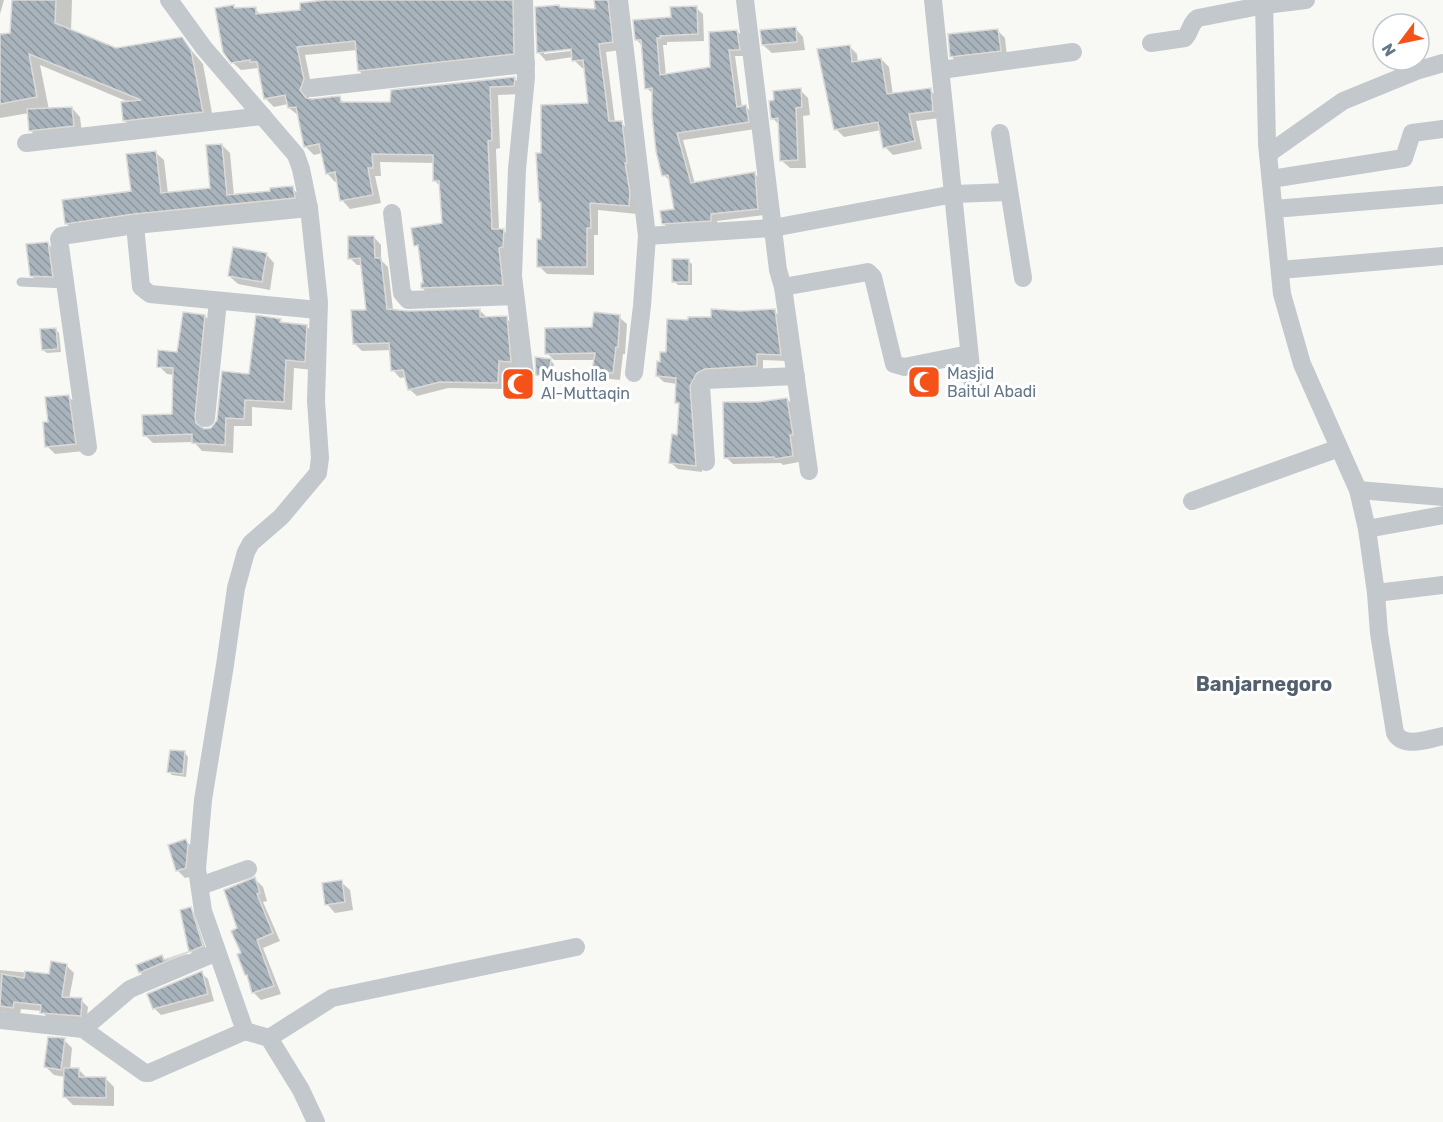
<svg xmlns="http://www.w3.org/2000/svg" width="1443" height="1122" font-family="Rubik,sans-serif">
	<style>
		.shadow { fill: #0003; fill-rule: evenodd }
		.building { fill: url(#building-back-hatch); stroke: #dadad8; stroke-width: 1.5 }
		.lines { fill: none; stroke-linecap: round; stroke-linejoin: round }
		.service { stroke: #c3c8cc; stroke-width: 9 }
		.minor { stroke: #c3c8cc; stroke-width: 18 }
		.labels { text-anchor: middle; stroke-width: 6; stroke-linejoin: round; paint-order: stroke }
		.poi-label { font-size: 16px; fill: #64788a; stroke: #fff; text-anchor: start }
		.quarter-label { font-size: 20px; font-weight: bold; fill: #53616e; stroke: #fff }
	</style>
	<defs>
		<pattern id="building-back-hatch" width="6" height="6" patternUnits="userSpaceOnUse" patternTransform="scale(1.5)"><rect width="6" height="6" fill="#a9b3bb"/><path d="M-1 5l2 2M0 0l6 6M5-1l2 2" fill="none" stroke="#8d969e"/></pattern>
	</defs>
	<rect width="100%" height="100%" fill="#f8f9f5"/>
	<g class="shadow">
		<polygon points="0,0 4,0 0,14"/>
		<polygon points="14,0 72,0 71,31 116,50 181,38 203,64 214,124 137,132 124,120 131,103 40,65 49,110 72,108 80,117 82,134 39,139 31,131 29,113 0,118 0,35 40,33"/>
		<polygon points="381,0 526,0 522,62 368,79 359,71 357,50 305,55 312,89 308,100 339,98 346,104 392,103 514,78 523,87 522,94 498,95 500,148 496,149 499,230 503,230 511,239 511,293 431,296 422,288 425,284 420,249 416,245 443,224 441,187 435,181 434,163 380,162 381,176 375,176 381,203 350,209 342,200 338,181 335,182 327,173 322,153 314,155 305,146 299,116 289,108 288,104 274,107 265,98 258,68 241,70 232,62 233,7 236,10 255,9 261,15"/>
		<path d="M 596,0 L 618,0 L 620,50 L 606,52 L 615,122 L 621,123 L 630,131 L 637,214 L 598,210 L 598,235 L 594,235 L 594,275 L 547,274 L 539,266 L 542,241 L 542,204 L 540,202 L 543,155 L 589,105 L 585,68 L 582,68 L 574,60 L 573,57 L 546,61 L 538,52 L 561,9 L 596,10 ZM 579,47 L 579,50 L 544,54 L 544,51 Z"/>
		<polygon points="696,8 703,14 704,41 667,42 667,45 663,45 666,76 711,68 737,31 744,38 746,56 735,56 742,107 746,107 753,113 755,129 683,140 695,184 754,173 761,180 764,215 717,221 718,227 670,230 663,223 676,211 671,182 664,175 654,95 647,88 643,47 637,40 672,18"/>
		<polygon points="795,28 803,37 805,50 772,53 763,45"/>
		<polygon points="998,31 1005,38 1007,57 959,64 952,57"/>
		<polygon points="849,46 857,54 858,63 881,59 889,67 893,95 930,90 938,98 940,118 916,121 922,149 893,155 885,147 881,130 844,137 836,129"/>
		<polygon points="800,90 808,98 810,115 803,116 806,168 790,168 781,160 780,125 772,118"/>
		<polygon points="222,145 230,153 234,196 272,192 292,188 300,196 302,206 74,231 66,223 132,192 156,153 164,160 168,194 212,190"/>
		<polygon points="374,237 381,245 381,260 388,267 393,310 396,312 479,310 488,318 506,318 513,325 517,368 506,368 505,389 448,388 417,396 409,389 406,377 400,378 393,370 391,350 362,351 354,343 368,311 362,265 357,265 350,258"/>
		<polygon points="47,243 56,252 60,284 39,283 31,275"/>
		<polygon points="266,254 274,263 270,290 238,284 229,276"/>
		<polygon points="688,261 692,264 692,285 678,285 674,281"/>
		<polygon points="774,311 781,317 787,361 763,360 763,373 712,375 696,393 702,472 678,469 671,463 679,437 680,406 676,402 677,384 664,382 657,376 662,364 690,321 740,312"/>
		<polygon points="205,316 213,325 203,431 212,429 250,376 280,320 284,324 306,326 315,334 313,370 294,368 292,410 252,407 252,426 234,426 233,453 202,451 194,442 153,443 145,435 173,416 174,375 167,374 159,366 178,353"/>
		<polygon points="619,317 627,324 625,354 623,354 620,380 601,378 594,370 595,360 554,360 547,353"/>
		<polygon points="55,329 59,333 61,352 47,353 43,350"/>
		<polygon points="550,360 554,364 553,379 541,378 538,374"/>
		<polygon points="69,397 77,405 84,451 55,454 47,446 50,423"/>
		<polygon points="787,399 794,406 799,462 783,465 781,463 733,464 726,457 759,403"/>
		<polygon points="185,753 188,757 186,777 172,775 169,772"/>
		<polygon points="186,841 194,849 194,876 185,878 177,870"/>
		<polygon points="255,879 263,887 267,901 263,902 280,941 263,948 281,994 261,1000 253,992 243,954 239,929"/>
		<polygon points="341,882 350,890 353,910 335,913 327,904"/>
		<polygon points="191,909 194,913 206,950 194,955 190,951"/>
		<polygon points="187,954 193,959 147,979 140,972 162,956 166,961"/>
		<polygon points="67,966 74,973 69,999 81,1000 88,1007 86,1024 49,1020 42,1011 21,1009 20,1014 0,1011 0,970 50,975"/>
		<polygon points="201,973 208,979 214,1001 161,1015 154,1008"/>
		<polygon points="64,1040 72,1048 70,1069 79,1070 87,1078 106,1079 114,1087 114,1106 73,1105 65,1097 65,1077 54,1075 46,1067"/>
	</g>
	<g class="building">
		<polygon points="12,0 56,0 55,23 116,48 182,37 191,50 203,112 123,121 121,102 141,100 29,54 37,97 0,104 0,34 10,33"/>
		<polygon points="325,0 513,0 514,54 358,71 355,41 297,47 304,79 300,90 306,98 312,99 340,96 341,102 390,102 391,90 515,77 514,86 490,87 492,140 488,141 492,229 504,229 503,247 499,248 503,285 421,288 421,283 423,283 418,245 414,246 411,228 442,223 439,181 433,181 433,155 372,154 373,168 368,168 373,195 340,201 335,172 326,174 319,144 304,147 296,107 288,108 285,95 264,99 257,62 250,62 250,60 231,63 223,52 215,8 234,5 234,8 256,7 256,14 300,10 300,3"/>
		<polygon points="594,0 608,0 613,42 599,44 609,121 622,121 627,163 625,163 630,192 629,206 590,203 591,228 587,228 587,267 537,267 537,239 541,239 541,202 539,202 536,153 541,153 541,105 588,103 583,60 572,61 571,49 537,53 535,7 559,5 560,7 595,9"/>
		<polygon points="697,6 698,34 660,36 661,38 657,38 660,75 710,67 709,32 737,30 740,50 729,50 737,107 746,105 749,122 677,133 691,183 755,172 758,209 711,214 711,221 662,224 660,211 674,209 668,175 662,176 656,151 652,115 652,88 645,89 641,40 635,40 633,20 671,17 670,7"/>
		<polygon points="796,27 797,42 762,45 760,30"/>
		<polygon points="998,29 1001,51 950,57 948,34"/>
		<polygon points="850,45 852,62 881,58 887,94 931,88 933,111 909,114 915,141 883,148 878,122 834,130 817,49"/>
		<polygon points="801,88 802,107 796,108 798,160 780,161 778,118 771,119 769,101 774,100 773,91"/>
		<polygon points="72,107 74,126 29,131 27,109"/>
		<polygon points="222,144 227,195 270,191 270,188 293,186 295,198 134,214 65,224 62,200 131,191 126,154 156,151 161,193 210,188 206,145"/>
		<polygon points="348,236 374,236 375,258 381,258 387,309 408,311 480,309 480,317 507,316 511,362 499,361 498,383 440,382 408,390 403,370 391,371 389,343 353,344 351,310 366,310 360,258 348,259"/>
		<polygon points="48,242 53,277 30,276 26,244"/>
		<polygon points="233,247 267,253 262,282 228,276"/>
		<rect x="672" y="259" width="17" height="23"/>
		<polygon points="711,309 740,311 775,309 781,355 757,354 757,366 705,369 697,373 690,386 696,466 669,463 672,434 677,435 679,403 675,403 676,378 656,376 657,361 660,362 660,352 666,352 667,319 688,320 688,317 711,317"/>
		<polygon points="183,312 205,315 195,417 196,423 204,429 211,428 217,420 222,371 249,374 256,315 281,319 280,322 307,325 305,362 286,360 284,402 245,400 244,419 226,418 225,445 192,443 192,434 143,436 142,415 172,414 173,368 157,367 158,350 177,352"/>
		<polygon points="594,312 620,315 618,347 616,347 613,373 592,371 595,353 545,354 545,328 592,327"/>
		<polygon points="56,328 58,349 42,350 40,329"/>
		<polygon points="535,357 551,359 549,376 536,375"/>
		<polygon points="69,395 76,444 45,447 43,422 48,422 45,397"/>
		<polygon points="787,398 793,435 790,435 793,456 775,459 774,457 724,458 723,402 758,402"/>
		<polygon points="170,750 185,751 183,774 167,772"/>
		<polygon points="186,839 188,845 186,868 176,871 168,845"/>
		<polygon points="255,877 260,893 257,894 273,933 257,940 274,986 252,993 247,975 245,975 237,954 241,953 231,931 237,928 224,890"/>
		<polygon points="342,880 345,902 325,905 322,883"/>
		<polygon points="191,907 203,946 189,952 180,910"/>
		<polygon points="188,952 139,973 136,965 162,955 164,960"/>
		<polygon points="51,961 67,964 62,997 82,998 81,1016 40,1013 41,1005 14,1002 13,1008 0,1006 2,974 24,978 25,971 49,974"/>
		<polygon points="202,971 208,994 153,1009 147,994"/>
		<polygon points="48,1037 65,1038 61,1070 44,1067"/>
		<polygon points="64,1068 79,1068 79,1077 106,1077 106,1098 63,1097"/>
	</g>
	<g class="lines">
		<polyline class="service" points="21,282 65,284"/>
		<g class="minor">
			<polyline points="169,0 204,48 296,155 301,169 309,208 319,302 316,401 320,458 318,473 281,517 251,543 246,552 236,588 225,665 203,800 197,869 203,911 245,1031 269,1038 301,1090 316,1122"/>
			<polyline points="524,0 526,77 517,169 513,276 525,375"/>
			<polyline points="619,0 647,236"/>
			<polyline points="745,0 778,270 783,287"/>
			<polyline points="933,0 973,387"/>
			<path d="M 1264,0 L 1267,144 L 1282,294 L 1302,364 L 1358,490 L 1367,529 L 1376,593 L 1379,633 L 1395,733 C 1404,749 1429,739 1443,736"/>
			<path d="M 1151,43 L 1185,38 C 1191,31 1190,23 1198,18 L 1265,5 L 1306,0"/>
			<polyline points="941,70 1073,52"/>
			<polyline points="311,88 526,64"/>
			<polyline points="1000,133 1023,278"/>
			<polyline points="26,143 263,116"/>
			<polyline points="1268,154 1343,101 1419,70 1443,63"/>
			<polyline points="1271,179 1404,158 1412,133 1443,129"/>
			<polyline points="1274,209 1443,195"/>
			<polyline points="392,213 402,293 408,300 515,296"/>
			<polyline points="135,225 141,287 150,294 318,310"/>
			<polyline points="1280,270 1443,256"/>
			<polyline points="634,373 642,306 647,236 773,228 954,194 1009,192"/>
			<polyline points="206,418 218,301"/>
			<polyline points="88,447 59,239 61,236 135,225 309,208"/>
			<polyline points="706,462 701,385 705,380 796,376"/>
			<polyline points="809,471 783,287 868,272 873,277 894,364 904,367 969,354"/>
			<polyline points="1358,490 1443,497"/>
			<polyline points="1192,501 1339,448"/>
			<polyline points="1367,529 1443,515"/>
			<polyline points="1376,593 1443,585"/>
			<polyline points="200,886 248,869"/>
			<polyline points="0,1020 83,1029 145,1073 149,1073 245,1031"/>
			<polyline points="83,1029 130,989 217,952"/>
			<polyline points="269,1038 332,998 576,947"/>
		</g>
	</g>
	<defs>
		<g id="mosque-square" transform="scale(1.725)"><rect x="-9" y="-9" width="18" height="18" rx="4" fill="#f45219" stroke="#fff"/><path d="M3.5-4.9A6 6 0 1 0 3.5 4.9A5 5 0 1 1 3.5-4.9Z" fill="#fff"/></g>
	</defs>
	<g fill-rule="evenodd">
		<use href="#mosque-square" x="924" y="382"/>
		<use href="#mosque-square" x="518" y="384"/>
	</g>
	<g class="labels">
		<g class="poi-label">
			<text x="947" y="379">Masjid<tspan x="947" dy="18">Baitul Abadi</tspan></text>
			<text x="541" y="381">Musholla<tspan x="541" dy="18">Al-Muttaqin</tspan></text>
		</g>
		<g class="quarter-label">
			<text x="1264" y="691">Banjarnegoro</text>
		</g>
	</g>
	<g transform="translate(1401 42) rotate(238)"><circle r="28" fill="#ffffff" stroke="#c1c9d0" stroke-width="1.5"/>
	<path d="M0-4.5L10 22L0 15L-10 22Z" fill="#f45219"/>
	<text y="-9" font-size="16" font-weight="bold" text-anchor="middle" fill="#64788a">N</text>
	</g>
</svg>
